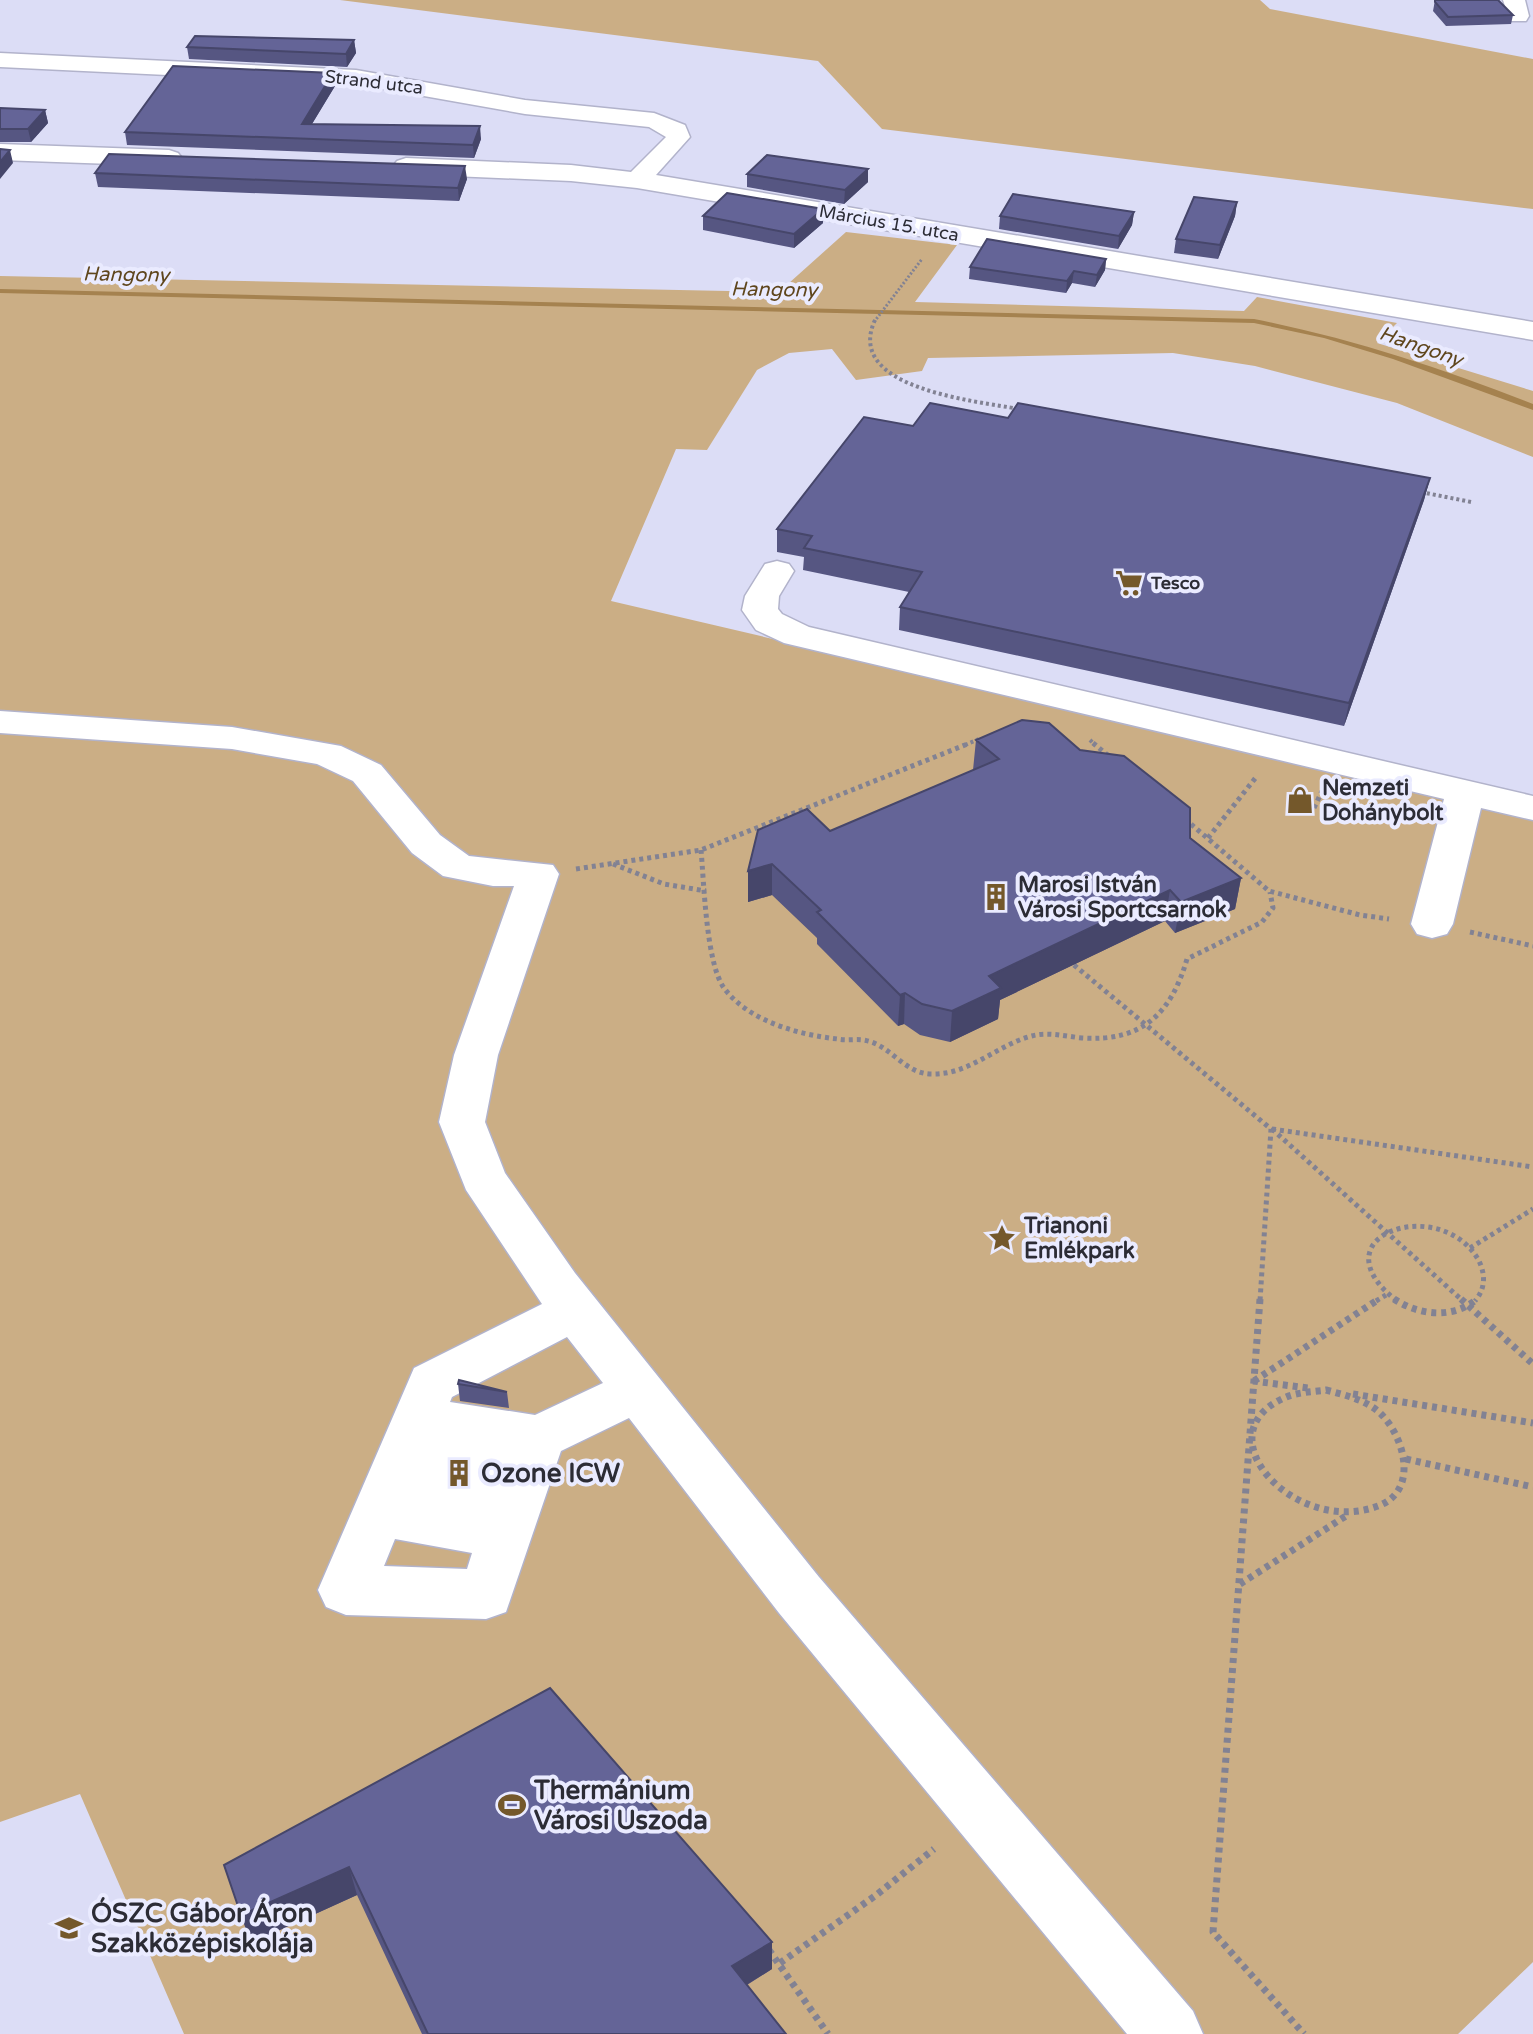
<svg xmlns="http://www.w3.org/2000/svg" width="1533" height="2034" font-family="'Varela Round',sans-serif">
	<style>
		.green { fill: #cbae85 }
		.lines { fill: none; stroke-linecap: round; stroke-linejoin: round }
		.stream { fill: #a5824f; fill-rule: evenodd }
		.minor-casing { stroke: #b2b3cb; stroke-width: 3 }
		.path-far3 { stroke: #828293; stroke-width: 3; stroke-dasharray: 2 2; stroke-linecap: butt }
		.path-far2 { stroke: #828293; stroke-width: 4; stroke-dasharray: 3 3; stroke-linecap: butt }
		.path-far1 { stroke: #828293; stroke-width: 5; stroke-dasharray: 4 4; stroke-linecap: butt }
		.path { stroke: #828293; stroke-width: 7; stroke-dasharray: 5 5; stroke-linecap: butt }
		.minor { fill: #fff; fill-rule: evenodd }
		.wall { fill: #565682 }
		.shaded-wall { fill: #46466a }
		.building { fill: #646497; stroke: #46466a; stroke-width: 2 }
		.labels { text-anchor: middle; stroke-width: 8; stroke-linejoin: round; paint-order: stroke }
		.far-street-label { font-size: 18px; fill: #2c2c35; stroke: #eaebff }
		.far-poi-label { font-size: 18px; font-weight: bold; fill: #2c2c35; stroke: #eaebff; text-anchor: start }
		.far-water-label { font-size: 20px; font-style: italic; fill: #5f461d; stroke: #eaebff }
		.poi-label { font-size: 22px; font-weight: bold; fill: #2c2c35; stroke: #eaebff; text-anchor: start }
		.near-poi-label { font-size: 26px; font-weight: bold; fill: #2c2c35; stroke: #eaebff; text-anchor: start }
	</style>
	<rect width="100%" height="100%" fill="#dcddf6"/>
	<g class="green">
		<polygon points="340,0 1260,0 1270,9 1533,59 1533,209 882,129 818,61"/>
		<polygon points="846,232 957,245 915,302 1244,311 1257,297 1397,323 1377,343 1533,391 1533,457 1397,403 1255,366 1173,353 928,358 922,371 856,380 832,349 789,353 757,370 707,450 676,449 611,601 1533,817 1533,1962 1458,2034 184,2034 80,1794 0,1822 0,276 779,292"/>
	</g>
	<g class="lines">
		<path class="stream" d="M 0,289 L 1254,319 C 1350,338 1442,368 1533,404 L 1533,410 L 1393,359 L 1324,338 L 1254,323 L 0,293 Z"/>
		<g class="minor-casing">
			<g id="minor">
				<polygon points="1503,0 1525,0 1529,16 1526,21 1510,21"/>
				<polygon points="0,53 356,70 525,100 654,113 685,125 690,137 656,175 1533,322 1533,340 637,188 571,181 406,174 397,171 393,166 397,161 406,158 571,165 631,172 666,137 649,127 525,114 356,84 0,67"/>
				<polygon points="0,144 169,150 178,153 182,158 178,163 169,166 0,160"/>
				<polygon points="777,561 789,564 794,571 779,596 778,609 782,614 809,627 1533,796 1533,820 1481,808 1453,924 1447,934 1432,938 1417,934 1411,924 1444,799 784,643 756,630 742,610 745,596 765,564"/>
				<path d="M 0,711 L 232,727 L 341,746 L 381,765 L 440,835 L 469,856 L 553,865 L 559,874 L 498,1055 L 485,1122 L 505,1173 L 575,1273 L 819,1577 L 1193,2011 L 1203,2034 L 1127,2034 L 779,1613 L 629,1418 L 561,1451 L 506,1612 L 486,1619 L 346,1615 L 326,1607 L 318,1590 L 414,1368 L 542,1304 L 466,1190 L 439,1122 L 454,1055 L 514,886 L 493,886 L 443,876 L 412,853 L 353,781 L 317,764 L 232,749 L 0,733 ZM 567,1337 L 603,1383 L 535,1415 L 450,1402 L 452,1397 ZM 395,1539 L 472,1553 L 467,1569 L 384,1566 Z"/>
			</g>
		</g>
		<polyline class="path-far3" points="874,322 922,259"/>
		<g class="path-far2">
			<path d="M 875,320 C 843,389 977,401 1019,409"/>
			<polyline points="1421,492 1471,502"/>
			<polyline points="1090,740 1095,745"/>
			<polyline points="965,745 979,739"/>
		</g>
		<g class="path-far1">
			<polyline points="1093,743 1110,757"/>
			<polyline points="1314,808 1322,791"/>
			<polyline points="1185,819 1269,891 1360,915 1389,919"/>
			<polyline points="1208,838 1257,776"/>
			<path d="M 701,850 C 704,882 706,963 724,988 C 748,1021 799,1035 838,1039 C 848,1041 859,1038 868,1041 C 892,1047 905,1074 932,1074 C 968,1075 995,1047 1028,1037 C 1046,1031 1063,1036 1082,1038 C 1142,1042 1171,1014 1187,959 L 1262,922 L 1273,908 L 1270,892"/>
			<polyline points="613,864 664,884 706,891"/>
			<polyline points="576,869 701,850 970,743"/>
			<polyline points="1470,932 1533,946"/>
			<polyline points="1074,965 1271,1129 1260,1301"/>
			<polyline points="1272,1129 1463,1301"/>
			<polyline points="1272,1129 1533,1167"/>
			<polyline points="1470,1248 1533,1209"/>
			<polyline points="1376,1301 1386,1295"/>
			<path d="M 1397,1301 C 1312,1235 1442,1193 1479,1261 C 1486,1276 1485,1289 1475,1301"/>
		</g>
		<g class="path">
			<polyline points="1260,1299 1213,1932 1304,2034"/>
			<path d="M 1394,1299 C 1420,1316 1453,1319 1477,1299"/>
			<polyline points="1461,1299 1533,1364"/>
			<polyline points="1253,1381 1308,1388"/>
			<polyline points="1254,1381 1379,1299"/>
			<path d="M 1326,1390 C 1345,1395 1367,1400 1381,1414 C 1405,1438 1419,1491 1378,1506 C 1296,1537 1201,1435 1284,1398 C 1296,1392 1313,1392 1326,1390 Z"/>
			<polyline points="1353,1394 1533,1423"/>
			<polyline points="1406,1459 1533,1487"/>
			<polyline points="1240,1584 1349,1514"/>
			<polyline points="769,1950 828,2034"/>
			<polyline points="780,1963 875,1896 934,1849"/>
		</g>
		<use href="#minor" class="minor"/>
	</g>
	<g class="wall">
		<polygon points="1435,0 1513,15 1511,24 1446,26 1433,11"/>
		<polygon points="354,40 356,53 347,67 189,59 187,47"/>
		<polygon points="333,73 335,86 312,124 481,139 474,158 127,145 125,132"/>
		<polygon points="0,108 45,110 48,123 31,142 0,142"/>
		<polygon points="95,173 467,179 459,201 98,187"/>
		<polygon points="747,174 868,182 844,204 747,187"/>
		<polygon points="1237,202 1235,216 1218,259 1174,253 1176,239"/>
		<polygon points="823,209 823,223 794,248 703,230 703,216"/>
		<polygon points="1134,212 1132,225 1118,249 999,229 1000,216"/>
		<polygon points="1106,259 1105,270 1095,287 1072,283 1066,293 969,279 970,267"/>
		<polygon points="1008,418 1430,478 1424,500 1344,726 899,630 900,607 909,592 803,570 804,557 777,552 777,529 913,426"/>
		<polygon points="976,740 1080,750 1241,878 1235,909 1175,933 1165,921 1000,1000 998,1019 950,1042 920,1035 904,1024 898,1026 817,944 817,938 772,895 748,902 748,871 830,831 973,770"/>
		<polygon points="458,1384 507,1392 509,1408 460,1401"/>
		<polygon points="550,1688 772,1969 747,1985 786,2034 422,2034 357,1895 251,1943 241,1915"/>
	</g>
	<g class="shaded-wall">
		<polygon points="354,40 356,53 347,67 346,54"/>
		<polygon points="333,73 335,86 304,137 302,124"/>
		<polygon points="45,110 48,123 31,142 28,129"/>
		<polygon points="480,126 481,139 474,158 473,145"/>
		<polygon points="10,150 13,163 0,179 0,162"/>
		<polygon points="465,166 467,179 459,201 458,188"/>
		<polygon points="868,169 868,182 844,204 845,190"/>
		<polygon points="1237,202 1235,216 1218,259 1220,245"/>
		<polygon points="823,209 823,223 794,248 794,234"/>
		<polygon points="1134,212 1132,225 1118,249 1119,236"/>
		<polygon points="1106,259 1105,270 1095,287 1097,275"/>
		<polygon points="1074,271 1072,283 1066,293 1067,281"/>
		<polygon points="1430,478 1424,500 1344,726 1349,703"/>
		<polygon points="772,864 772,895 748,902 748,871"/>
		<polygon points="1241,878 1235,909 1175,933 1181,902"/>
		<polygon points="1170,890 1165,921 1000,1000 998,1019 950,1042 952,1011 989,976"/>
		<polygon points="905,993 904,1024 898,1026 900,995"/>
		<polygon points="349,1867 357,1895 251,1943 241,1915"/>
		<polygon points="772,1942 772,1969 733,1993 732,1966"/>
	</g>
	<g class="building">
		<polygon points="1435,0 1498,0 1513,15 1448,17 1435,2"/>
		<polygon points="195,36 354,40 346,54 187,47"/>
		<polygon points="173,66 333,73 302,124 480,126 473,145 125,132"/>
		<polygon points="0,108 45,110 28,129 0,129"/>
		<polygon points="0,149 10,150 0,162"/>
		<polygon points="109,154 465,166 458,188 95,173"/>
		<polygon points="767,155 868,169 845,190 747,174"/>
		<polygon points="727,193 823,209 794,234 703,216"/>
		<polygon points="1013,194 1134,212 1119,236 1000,216"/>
		<polygon points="1194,197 1237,202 1220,245 1176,239"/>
		<polygon points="987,239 1106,259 1097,275 1074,271 1067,281 970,267"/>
		<polygon points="930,403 1008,418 1018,403 1430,478 1349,703 900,607 922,572 804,548 812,536 777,529 864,417 913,426"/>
		<polygon points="1022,720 1049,723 1080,750 1124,756 1190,808 1190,838 1241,878 1181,902 1170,890 989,976 1001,988 952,1011 922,1004 905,993 900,995 817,912 821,910 772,864 748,871 758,830 807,809 830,831 999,759 976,740"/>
		<polygon points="459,1380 507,1392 458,1384"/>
		<polygon points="550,1688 772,1942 732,1966 786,2034 428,2034 349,1867 241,1915 224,1865"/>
	</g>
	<defs>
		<g id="supermarket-bare" transform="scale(2.16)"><path d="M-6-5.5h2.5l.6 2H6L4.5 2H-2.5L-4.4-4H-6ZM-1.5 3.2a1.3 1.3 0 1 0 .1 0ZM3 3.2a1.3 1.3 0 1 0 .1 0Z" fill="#74582b" stroke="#eaebff" stroke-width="2.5" paint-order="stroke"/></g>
		<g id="shop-bare" transform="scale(2.16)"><path d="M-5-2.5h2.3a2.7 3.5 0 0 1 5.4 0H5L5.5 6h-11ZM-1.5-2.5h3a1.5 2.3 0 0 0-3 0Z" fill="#74582b" stroke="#eaebff" stroke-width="2.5" paint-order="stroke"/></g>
		<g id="building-bare" transform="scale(2.16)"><path d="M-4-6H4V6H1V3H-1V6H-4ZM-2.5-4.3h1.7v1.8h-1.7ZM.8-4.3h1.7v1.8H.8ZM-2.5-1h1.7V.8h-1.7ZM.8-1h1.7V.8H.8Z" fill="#74582b" stroke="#eaebff" stroke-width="2.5" paint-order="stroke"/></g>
		<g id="sight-bare" transform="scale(2.16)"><path d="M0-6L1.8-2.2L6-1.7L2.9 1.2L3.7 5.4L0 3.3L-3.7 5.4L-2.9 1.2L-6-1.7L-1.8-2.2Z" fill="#74582b" stroke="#eaebff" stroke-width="2.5" paint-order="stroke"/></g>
		<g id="stadium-bare" transform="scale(2.16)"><path d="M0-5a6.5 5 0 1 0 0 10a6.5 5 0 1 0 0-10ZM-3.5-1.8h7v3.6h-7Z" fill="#74582b" stroke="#eaebff" stroke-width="2.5" paint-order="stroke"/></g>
		<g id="school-bare" transform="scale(2.16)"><path d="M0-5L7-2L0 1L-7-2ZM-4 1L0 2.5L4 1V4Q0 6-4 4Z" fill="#74582b" stroke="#eaebff" stroke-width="2.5" paint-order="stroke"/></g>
	</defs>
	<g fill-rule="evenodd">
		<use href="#supermarket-bare" x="1129" y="583"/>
		<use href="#shop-bare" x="1300" y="800"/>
		<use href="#building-bare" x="996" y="897"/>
		<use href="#sight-bare" x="1002" y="1238"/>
		<use href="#building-bare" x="459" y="1473"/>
		<use href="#stadium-bare" x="512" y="1805"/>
		<use href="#school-bare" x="69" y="1928"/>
	</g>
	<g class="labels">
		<g class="far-street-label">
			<text transform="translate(374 82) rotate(7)" y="6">Strand utca</text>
			<text transform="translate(889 223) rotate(10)" y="6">Március 15. utca</text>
		</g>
		<g class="far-poi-label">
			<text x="1151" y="589">Tesco</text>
		</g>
		<g class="far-water-label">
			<text transform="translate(126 274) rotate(1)" y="7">Hangony</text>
			<text transform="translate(774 289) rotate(1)" y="7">Hangony</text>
			<text transform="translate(1421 346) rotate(19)" y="7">Hangony</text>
		</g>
		<g class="poi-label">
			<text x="1322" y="795">Nemzeti<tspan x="1322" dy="25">Dohánybolt</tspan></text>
			<text x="1018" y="892">Marosi István<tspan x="1018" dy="25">Városi Sportcsarnok</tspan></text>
			<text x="1024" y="1233">Trianoni<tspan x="1024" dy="25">Emlékpark</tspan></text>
		</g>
		<g class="near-poi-label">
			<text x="481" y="1482">Ozone ICW</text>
			<text x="534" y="1799">Thermánium<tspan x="534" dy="30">Városi Uszoda</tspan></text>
			<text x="91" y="1922">ÓSZC Gábor Áron<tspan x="91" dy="30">Szakközépiskolája</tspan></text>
		</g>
	</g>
</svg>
